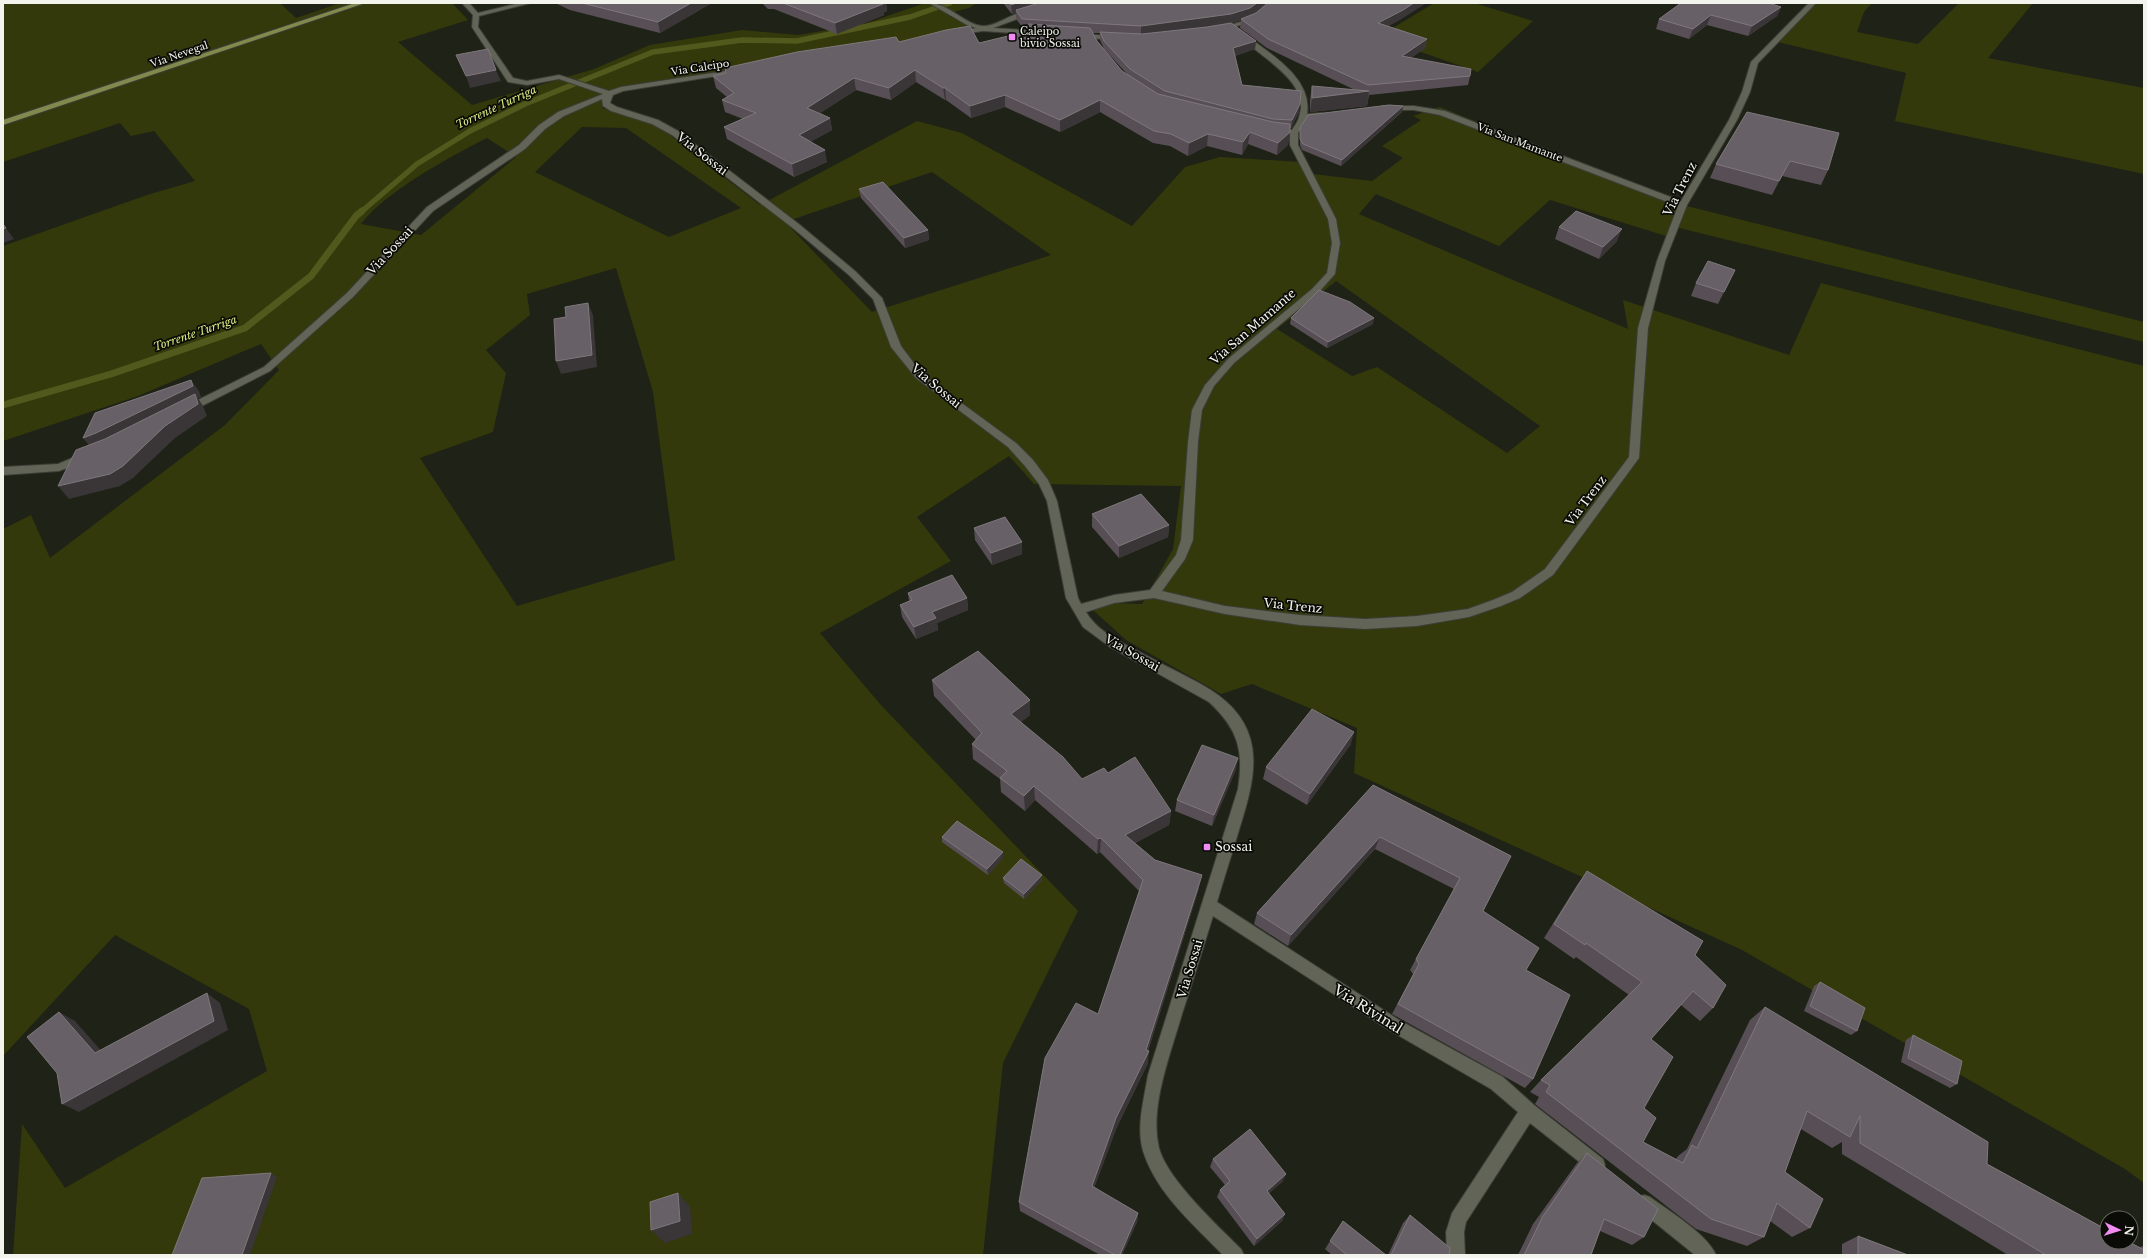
<svg xmlns="http://www.w3.org/2000/svg" width="2147" height="1258" font-family="'Libre Baskerville',serif">
	<style>
		.green { fill: #33390b; fill-rule: evenodd }
		.lines { fill: none; stroke-linecap: round; stroke-linejoin: round }
		.stream-far1 { stroke: #51591d; stroke-width: 5.5 }
		.stream { stroke: #51591d; stroke-width: 7 }
		.minor-casing { stroke: #3c3e36; stroke-width: 2 }
		.major-casing { stroke: #3c3e36; stroke-width: 2 }
		.minor { fill: #616457; fill-rule: evenodd }
		.major { fill: #818a4c; fill-rule: evenodd }
		.wall { fill: #584f56; fill-rule: evenodd }
		.shaded-wall { fill: #3a3536 }
		.building { fill: #686067; stroke: #7e787c }
		.poi-dot { fill: #f28af3; stroke: #0a0a06; stroke-width: 1.5 }
		.labels { text-anchor: middle; stroke-width: 3.5; stroke-linejoin: round; paint-order: stroke }
		.far-poi-label { font-size: 10px; fill: #f3f5ed; stroke: #0a0a06; text-anchor: start }
		.far-street-label { font-size: 10px; fill: #f3f5ed; stroke: #0a0a06 }
		.far-water-label { font-size: 11px; font-style: italic; fill: #dbec81; stroke: #0a0a06 }
		.street-label { font-size: 12px; fill: #f3f5ed; stroke: #0a0a06 }
		.poi-label { font-size: 12px; fill: #f3f5ed; stroke: #0a0a06; text-anchor: start }
		.near-street-label { font-size: 14px; fill: #f3f5ed; stroke: #0a0a06 }
	</style>
	<rect width="100%" height="100%" fill="#1f2216"/>
	<g class="green">
		<path d="M 3,3 L 280,3 L 296,18 L 340,3 L 452,3 L 468,20 L 398,42 L 472,105 L 594,69 L 650,45 L 742,30 L 798,35 L 864,24 L 925,3 L 977,3 L 969,8 L 946,14 L 973,29 L 940,36 L 632,86 L 612,95 L 602,108 L 643,119 L 666,132 L 760,205 L 917,121 L 962,133 L 1132,226 L 1185,167 L 1220,157 L 1301,162 L 1304,173 L 1372,181 L 1403,158 L 1382,146 L 1421,120 L 1413,116 L 1440,107 L 1683,205 L 2144,322 L 2144,342 L 1675,227 L 1666,236 L 1550,200 L 1499,246 L 1376,194 L 1359,214 L 1628,329 L 1623,300 L 1789,355 L 1821,283 L 2144,366 L 2144,1183 L 2125,1169 L 1742,950 L 1354,773 L 1357,728 L 1252,684 L 1221,694 L 1126,640 L 1084,602 L 1142,604 L 1173,549 L 1181,486 L 1034,484 L 1009,456 L 917,517 L 951,561 L 820,633 L 880,704 L 1078,911 L 1003,1063 L 983,1255 L 13,1255 L 22,1124 L 65,1188 L 267,1071 L 249,1009 L 115,935 L 3,1056 L 3,529 L 31,515 L 50,558 L 225,425 L 279,370 L 261,344 L 138,396 L 3,441 L 3,246 L 147,195 L 195,181 L 154,131 L 131,136 L 120,123 L 3,162 ZM 582,127 L 626,128 L 741,208 L 669,237 L 535,172 ZM 487,138 L 516,157 L 421,235 L 361,224 C 385,192 451,156 487,138 ZM 932,172 L 1051,255 L 872,312 L 785,222 ZM 616,268 L 653,392 L 675,560 L 517,606 L 420,458 L 493,432 L 506,373 L 486,350 L 530,315 L 527,294 ZM 1336,281 L 1540,426 L 1507,453 L 1377,367 L 1352,376 L 1277,329 Z"/>
		<polygon points="1434,3 1474,3 1533,21 1478,72 1378,37"/>
		<polygon points="1813,3 1872,3 1864,12 1857,32 1918,44 1959,3 2033,3 1988,58 2144,88 2144,174 1895,121 1906,73 1774,41"/>
	</g>
	<g class="lines">
		<polyline class="stream-far1" points="361,212 417,164 470,131 525,104 653,52 742,40 797,41 910,17 950,3"/>
		<polyline class="stream" points="3,405 111,374 245,328 311,276 356,216 362,211"/>
		<g class="minor-casing">
			<g id="minor">
				<path d="M 462,3 L 469,3 L 478,13 L 519,3 L 531,3 L 479,16 L 478,27 L 513,78 L 527,81 L 559,75 L 609,91 L 621,87 L 745,68 L 745,72 L 742,72 L 623,91 L 613,95 L 610,103 L 617,107 L 658,120 L 678,131 L 800,225 L 855,271 L 882,298 L 901,346 L 922,374 L 1016,443 L 1033,460 L 1048,480 L 1057,501 L 1078,598 L 1081,604 L 1114,595 L 1150,590 L 1176,555 L 1181,540 L 1188,442 L 1192,410 L 1205,385 L 1228,359 L 1312,289 L 1327,273 L 1332,243 L 1328,219 L 1290,145 L 1290,135 L 1274,133 L 1270,131 L 1274,129 L 1292,130 C 1294,126 1298,122 1299,117 C 1312,81 1257,56 1239,35 L 1244,34 C 1269,53 1313,78 1307,114 L 1322,113 L 1326,115 L 1306,119 L 1298,133 L 1298,145 L 1336,219 L 1340,243 L 1335,274 L 1318,293 L 1234,363 L 1214,386 L 1202,410 L 1198,442 L 1193,540 L 1185,559 L 1162,591 L 1225,606 L 1300,615 L 1365,619 L 1417,616 L 1468,609 L 1493,600 L 1512,592 L 1545,569 L 1629,457 L 1638,328 L 1657,261 L 1678,206 L 1440,115 L 1414,110 L 1383,110 L 1383,106 L 1414,106 L 1445,111 L 1681,201 L 1729,120 L 1742,92 L 1751,62 L 1809,3 L 1816,3 L 1758,63 L 1750,92 L 1737,120 L 1687,205 L 1665,261 L 1648,328 L 1639,458 L 1553,575 L 1520,598 L 1501,606 L 1469,617 L 1417,626 L 1365,629 L 1300,625 L 1225,614 L 1154,598 L 1114,603 L 1086,612 C 1099,634 1127,645 1149,657 C 1170,669 1199,681 1218,695 C 1268,732 1255,779 1239,830 C 1232,854 1224,878 1217,902 L 1399,1020 L 1503,1077 L 1534,1105 L 1603,1159 L 1605,1165 L 1603,1171 L 1597,1173 L 1591,1171 L 1530,1123 L 1466,1222 L 1464,1232 L 1465,1255 L 1447,1255 L 1446,1232 L 1452,1213 L 1518,1112 L 1491,1089 L 1389,1030 L 1213,916 C 1203,948 1193,981 1182,1014 C 1171,1053 1149,1107 1159,1148 C 1167,1179 1218,1226 1241,1249 L 1244,1255 L 1223,1255 C 1194,1225 1156,1193 1143,1151 C 1136,1127 1144,1099 1148,1075 L 1238,789 C 1244,750 1238,729 1209,702 L 1110,647 L 1083,627 L 1066,598 L 1047,501 L 1039,484 L 1025,466 L 1008,447 L 916,378 L 891,347 L 873,299 L 849,275 L 794,229 L 672,135 L 652,124 L 611,111 L 603,106 L 602,99 L 564,116 L 545,129 L 525,149 L 433,211 L 353,297 L 270,371 L 190,412 L 182,412 L 182,408 L 264,367 L 347,293 L 427,207 L 519,145 L 539,125 L 558,112 L 603,94 L 559,79 L 527,85 L 508,82 L 472,27 L 473,15 Z"/>
				<path d="M 929,3 C 949,3 963,24 983,26 C 997,27 1018,8 1033,11 L 1033,13 L 993,28 L 1042,31 L 1045,33 L 1042,35 L 983,31 L 955,35 L 955,33 L 976,28 L 967,25 Z"/>
				<polygon points="1269,3 1276,3 1254,21 1220,31 1217,29 1250,19"/>
				<polygon points="1078,34 1116,36 1119,38 1116,40 1076,37 1075,36"/>
				<polygon points="84,453 89,457 88,460 59,471 3,475 3,467 58,464"/>
				<path d="M 1644,1195 L 1650,1197 C 1669,1211 1707,1234 1716,1255 L 1695,1255 L 1638,1209 L 1636,1203 L 1638,1197 Z"/>
			</g>
		</g>
		<g class="major-casing">
			<polygon id="major" points="355,3 365,3 3,125 3,120"/>
		</g>
		<use href="#minor" class="minor"/>
		<use href="#major" class="major"/>
	</g>
	<g class="wall">
		<polygon points="555,3 716,3 713,4 710,4 660,33 570,10"/>
		<polygon points="762,3 886,3 887,11 884,12 884,15 837,34 774,9 768,9"/>
		<path d="M 1003,3 L 1267,3 L 1254,14 L 1256,13 L 1268,3 L 1426,3 L 1401,19 L 1388,26 L 1427,39 L 1425,48 L 1411,58 L 1470,76 L 1468,85 L 1369,95 L 1367,106 L 1310,112 L 1310,100 L 1312,86 L 1355,90 L 1267,48 L 1240,28 L 1241,20 L 1232,23 L 1256,41 L 1255,49 L 1235,56 L 1242,85 L 1299,112 L 1291,128 L 1290,128 L 1288,145 L 1277,155 L 1248,144 L 1242,155 L 1207,146 L 1188,156 L 1170,146 L 1153,143 L 1100,112 L 1060,132 L 1005,107 L 971,118 L 946,100 L 945,100 L 916,82 L 891,100 L 856,90 L 820,113 L 830,118 L 832,130 L 810,142 L 827,162 L 794,177 L 727,139 L 724,127 L 743,119 L 725,112 L 722,100 L 727,97 L 716,88 L 713,76 L 726,73 L 725,68 L 899,42 L 979,43 L 1028,32 L 1028,29 L 1023,28 L 1016,19 L 1016,13 L 1012,14 ZM 1220,25 L 1207,27 L 1178,30 ZM 1093,33 L 1100,33 L 1100,40 L 1104,49 L 1128,75 L 1122,71 L 1097,41 Z"/>
		<polygon points="1781,7 1777,16 1748,36 1707,25 1689,39 1656,29 1659,19"/>
		<polygon points="1403,106 1402,112 1341,166 1302,150 1300,145 1300,128"/>
		<polygon points="1747,112 1828,170 1821,185 1782,176 1772,195 1710,178 1716,164"/>
		<polygon points="859,189 928,230 929,240 905,248 861,198"/>
		<polygon points="1559,227 1617,241 1599,259 1555,239"/>
		<polygon points="1735,270 1718,304 1691,296 1696,283"/>
		<polygon points="1291,318 1373,324 1327,348 1290,324"/>
		<polygon points="1092,514 1169,525 1168,537 1119,558 1092,527"/>
		<polygon points="974,528 1022,554 992,565 975,540"/>
		<polygon points="908,593 967,598 968,610 937,623 938,630 916,639 902,617 900,605 909,601"/>
		<polygon points="932,680 1030,715 1021,722 1082,779 1108,773 1171,811 1169,825 1135,843 1155,860 1199,888 1148,1051 1148,1063 1116,1129 1094,1188 1138,1213 1137,1222 1122,1255 1100,1255 1020,1211 1019,1202 1098,1014 1139,891 1100,852 1097,854 1035,800 1025,811 1001,792 1000,779 973,759 972,744 976,740 934,696"/>
		<polygon points="1351,744 1307,805 1263,779 1266,767"/>
		<polygon points="1236,769 1212,826 1175,811 1177,800"/>
		<polygon points="1373,785 1511,856 1483,911 1526,970 1533,1079 1525,1088 1392,1014 1413,974 1410,970 1454,889 1375,849 1288,946 1254,924 1257,913"/>
		<polygon points="942,837 1003,858 988,875 942,842"/>
		<polygon points="1587,871 1695,955 1713,1008 1700,1021 1681,1005 1651,1039 1644,1108 1643,1142 1676,1159 1678,1156 1687,1149 1750,1020 1765,1007 1987,1164 2139,1247 2144,1246 2144,1255 2008,1255 1842,1154 1842,1142 1832,1148 1801,1129 1785,1172 1810,1228 1792,1237 1770,1221 1764,1237 1747,1246 1696,1229 1535,1104 1539,1097 1530,1092 1541,1080 1629,995 1576,957 1574,959 1544,938 1577,885"/>
		<polygon points="1042,875 1042,880 1024,899 1004,883 1003,878"/>
		<polygon points="1820,982 1857,1031 1851,1035 1804,1011 1814,986"/>
		<polygon points="1913,1035 1957,1084 1950,1088 1901,1062 1906,1040"/>
		<polygon points="1587,1153 1644,1237 1632,1245 1600,1231 1591,1255 1518,1255 1533,1224 1577,1163"/>
		<polygon points="1213,1159 1286,1174 1282,1182 1269,1193 1285,1214 1282,1221 1254,1246 1217,1197 1220,1190 1225,1185 1210,1167"/>
		<polygon points="1410,1215 1449,1255 1388,1255 1403,1223"/>
		<polygon points="1343,1221 1386,1255 1332,1255 1325,1249"/>
		<polygon points="1858,1236 1908,1255 1842,1255 1842,1244"/>
	</g>
	<g class="shaded-wall">
		<polygon points="691,3 710,3 710,4 660,33 658,22"/>
		<polygon points="880,3 886,3 887,11 884,12 884,15 837,34 835,23"/>
		<polygon points="1017,3 1045,3 1016,10 1016,13 1012,14 1011,5"/>
		<polygon points="1257,3 1267,3 1249,18 1241,19 1241,20 1230,24 1141,35 1141,26"/>
		<polygon points="1414,3 1426,3 1401,19 1376,32 1378,23"/>
		<polygon points="1781,7 1777,16 1748,36 1752,26"/>
		<polygon points="1711,15 1707,25 1689,39 1693,29"/>
		<polygon points="1427,39 1425,48 1400,66 1402,56"/>
		<polygon points="1256,41 1255,49 1232,57 1233,48"/>
		<polygon points="496,70 501,81 470,88 466,76"/>
		<polygon points="915,70 916,82 891,100 889,88"/>
		<polygon points="854,78 856,90 809,120 807,108"/>
		<polygon points="943,88 945,88 946,100 945,100"/>
		<polygon points="1369,91 1367,106 1310,112 1312,98"/>
		<polygon points="1005,95 1005,107 971,118 970,106"/>
		<polygon points="1100,100 1100,112 1060,132 1060,120"/>
		<polygon points="1300,104 1299,112 1291,128 1292,120"/>
		<polygon points="1403,106 1402,112 1341,166 1342,160"/>
		<polygon points="830,118 832,130 801,147 799,135"/>
		<polygon points="1250,132 1248,144 1242,155 1243,142"/>
		<polygon points="1290,132 1288,145 1277,155 1278,143"/>
		<polygon points="1208,134 1207,146 1188,156 1189,143"/>
		<polygon points="825,150 827,162 794,177 792,164"/>
		<polygon points="1790,161 1782,176 1772,195 1779,181"/>
		<polygon points="6,228 14,239 3,243 3,229"/>
		<polygon points="1622,229 1617,241 1599,259 1603,247"/>
		<polygon points="928,230 929,240 905,248 904,238"/>
		<polygon points="588,303 593,315 597,367 561,374 556,361"/>
		<polygon points="1374,318 1373,324 1327,348 1328,342"/>
		<polygon points="191,380 199,391 201,397 198,398 203,406 207,416 175,438 133,478 120,486 69,499 58,486 92,449 83,438"/>
		<polygon points="1169,525 1168,537 1119,558 1119,546"/>
		<polygon points="1022,542 1022,554 992,565 991,553"/>
		<polygon points="967,598 968,610 937,623 938,630 916,639 914,627 932,612"/>
		<polygon points="1030,700 1030,715 1012,729 1011,714"/>
		<polygon points="1354,732 1351,744 1307,805 1310,794"/>
		<polygon points="1238,758 1236,769 1212,826 1214,815"/>
		<polygon points="1034,786 1035,800 1025,811 1024,796"/>
		<polygon points="1171,811 1169,825 1124,849 1125,835"/>
		<polygon points="1380,837 1375,849 1288,946 1291,935"/>
		<polygon points="1101,838 1100,852 1097,854 1098,839"/>
		<polygon points="1003,852 1003,858 988,875 987,869"/>
		<polygon points="1042,875 1042,880 1024,899 1024,894"/>
		<polygon points="1202,875 1199,888 1145,1060 1149,1051 1148,1063 1116,1129 1091,1196 1092,1186 1116,1118 1146,1050"/>
		<polygon points="207,993 220,1003 228,1030 79,1112 62,1104"/>
		<polygon points="59,1012 75,1021 111,1062 95,1053"/>
		<polygon points="271,1173 277,1177 250,1255 242,1255"/>
		<polygon points="1286,1174 1282,1182 1264,1198 1267,1191"/>
		<polygon points="678,1193 690,1207 692,1234 665,1243 651,1230"/>
		<polygon points="1138,1213 1137,1222 1122,1255 1120,1255"/>
		<polygon points="1285,1214 1282,1221 1254,1246 1257,1239"/>
	</g>
	<g class="building">
		<polygon points="582,3 691,3 658,22"/>
		<polygon points="783,3 880,3 883,4 835,23"/>
		<polygon points="1010,3 1017,3 1011,5"/>
		<polygon points="1039,3 1257,3 1250,8 1231,14 1141,26 1022,19 1016,10"/>
		<polygon points="1268,3 1414,3 1403,10 1378,23 1427,39 1402,56 1471,69 1470,76 1368,85 1268,39 1241,19 1256,13"/>
		<polygon points="1681,3 1769,3 1781,7 1752,26 1711,15 1693,29 1659,19"/>
		<polygon points="1231,23 1256,41 1233,48 1242,85 1301,91 1300,104 1292,120 1273,119 1165,91 1130,69 1104,41 1100,32 1142,34 1207,27"/>
		<polygon points="1028,24 1090,28 1097,41 1122,71 1158,94 1273,122 1290,124 1290,132 1278,143 1250,132 1243,142 1208,134 1189,143 1171,134 1154,131 1100,100 1060,120 1005,95 970,106 945,88 943,88 915,70 889,88 854,78 807,108 830,118 799,135 825,150 792,164 724,127 756,113 722,100 734,93 713,76 726,73 725,68 797,52 896,37 899,42 946,30 970,26 979,43 1033,30"/>
		<polygon points="488,49 496,70 466,76 456,55"/>
		<polygon points="1312,86 1369,91 1312,98"/>
		<polygon points="1389,105 1403,106 1342,160 1303,144 1300,139 1300,128 1308,115"/>
		<polygon points="1747,112 1839,133 1828,170 1790,161 1779,181 1716,164"/>
		<polygon points="883,182 928,230 904,238 859,189"/>
		<polygon points="1576,211 1622,229 1603,247 1559,227"/>
		<polygon points="3,224 6,228 3,229"/>
		<polygon points="1708,261 1735,270 1724,292 1696,283"/>
		<polygon points="1319,290 1350,302 1374,318 1328,342 1291,318"/>
		<polygon points="588,303 592,355 556,361 554,319 566,317 565,307"/>
		<polygon points="191,380 193,386 96,433 83,438 95,413"/>
		<polygon points="195,394 198,404 165,426 123,466 110,474 58,486 76,450 105,439"/>
		<polygon points="1141,494 1169,525 1119,546 1092,514"/>
		<polygon points="1005,517 1022,542 991,553 974,528"/>
		<polygon points="952,575 967,598 932,612 936,618 914,627 900,605 912,600 908,593"/>
		<polygon points="978,651 1030,700 1011,714 1063,757 1082,779 1104,768 1108,773 1135,757 1171,811 1125,835 1155,860 1202,875 1146,1050 1149,1051 1116,1118 1092,1186 1138,1213 1120,1255 1115,1255 1019,1202 1045,1058 1076,1003 1098,1014 1143,880 1101,838 1098,839 1034,786 1024,796 1000,778 1007,771 972,744 982,733 932,680"/>
		<polygon points="1312,709 1354,732 1310,794 1266,767"/>
		<polygon points="1202,745 1238,758 1214,815 1177,800"/>
		<polygon points="1373,785 1511,856 1483,911 1539,948 1526,970 1570,995 1533,1079 1398,1004 1419,964 1416,959 1460,878 1380,837 1291,935 1257,913"/>
		<polygon points="957,821 1003,852 987,869 942,837"/>
		<polygon points="1021,859 1042,875 1024,894 1003,878"/>
		<polygon points="1587,871 1703,941 1695,955 1726,985 1713,1008 1693,991 1651,1039 1673,1057 1644,1108 1656,1118 1643,1142 1683,1163 1692,1145 1697,1148 1765,1007 1988,1142 1987,1164 2107,1230 2107,1242 2129,1242 2144,1250 2144,1255 2046,1255 1860,1143 1860,1116 1850,1137 1807,1111 1785,1172 1823,1199 1810,1228 1777,1203 1764,1237 1711,1219 1546,1092 1550,1085 1541,1080 1642,982 1586,943 1585,945 1554,924"/>
		<polygon points="1820,982 1865,1008 1857,1031 1810,1006"/>
		<polygon points="207,993 214,1021 62,1104 57,1073 27,1037 59,1012 95,1053"/>
		<polygon points="1913,1035 1962,1061 1957,1084 1908,1058"/>
		<polygon points="1250,1129 1286,1174 1267,1191 1285,1214 1257,1239 1220,1190 1230,1181 1213,1159"/>
		<polygon points="1587,1153 1658,1209 1644,1237 1604,1219 1591,1255 1524,1255 1543,1216"/>
		<polygon points="271,1173 242,1255 172,1255 202,1178"/>
		<polygon points="678,1193 680,1221 651,1230 650,1202"/>
		<polygon points="1410,1215 1450,1248 1449,1255 1391,1255"/>
		<polygon points="1343,1221 1386,1255 1347,1255 1330,1241"/>
		<polygon points="1858,1236 1908,1255 1858,1255"/>
	</g>
	<g class="poi-dot">
		<rect x="1008" y="33" width="8" height="8" rx="2"/>
		<rect x="1203" y="843" width="8" height="8" rx="2"/>
	</g>
	<g class="labels">
		<g class="far-poi-label">
			<text x="1020" y="35">Caleipo<tspan x="1020" dy="12">bivio Sossai</tspan></text>
		</g>
		<g class="far-street-label">
			<text transform="translate(179 54) rotate(-19)" y="4">Via Nevegal</text>
			<text transform="translate(700 67) rotate(-9)" y="4">Via Caleipo</text>
			<text transform="translate(1520 142) rotate(21)" y="4">Via San Mamante</text>
		</g>
		<g class="far-water-label">
			<text transform="translate(496 107) rotate(-25)" y="4">Torrente Turriga</text>
			<text transform="translate(195 333) rotate(-19)" y="4">Torrente Turriga</text>
		</g>
		<g class="street-label">
			<text transform="translate(702 154) rotate(38)" y="4">Via Sossai</text>
			<text transform="translate(1680 189) rotate(-63)" y="4">Via Trenz</text>
			<text transform="translate(390 251) rotate(-47)" y="4">Via Sossai</text>
			<text transform="translate(1253 327) rotate(-41)" y="4">Via San Mamante</text>
			<text transform="translate(936 386) rotate(40)" y="4">Via Sossai</text>
			<text transform="translate(1586 501) rotate(-53)" y="4">Via Trenz</text>
			<text transform="translate(1293 606) rotate(6)" y="4">Via Trenz</text>
			<text transform="translate(1132 653) rotate(30)" y="4">Via Sossai</text>
			<text transform="translate(1190 969) rotate(-73)" y="4">Via Sossai</text>
		</g>
		<g class="poi-label">
			<text x="1215" y="851">Sossai</text>
		</g>
		<g class="near-street-label">
			<text transform="translate(1368 1009) rotate(32)" y="5">Via Rivinal</text>
		</g>
	</g>
	<rect width="2147" height="1258" fill="none" stroke="#f3f5ed" stroke-width="8"/>
	<g transform="translate(2119 1230) rotate(94)"><circle r="19" fill="#0a0a06" stroke="#676862"/>
	<path d="M0-3L7 15L0 10L-7 15Z" fill="#f28af3"/>
	<text y="-6" font-size="11" font-weight="bold" text-anchor="middle" fill="#f3f5ed">N</text>
	</g>
</svg>
